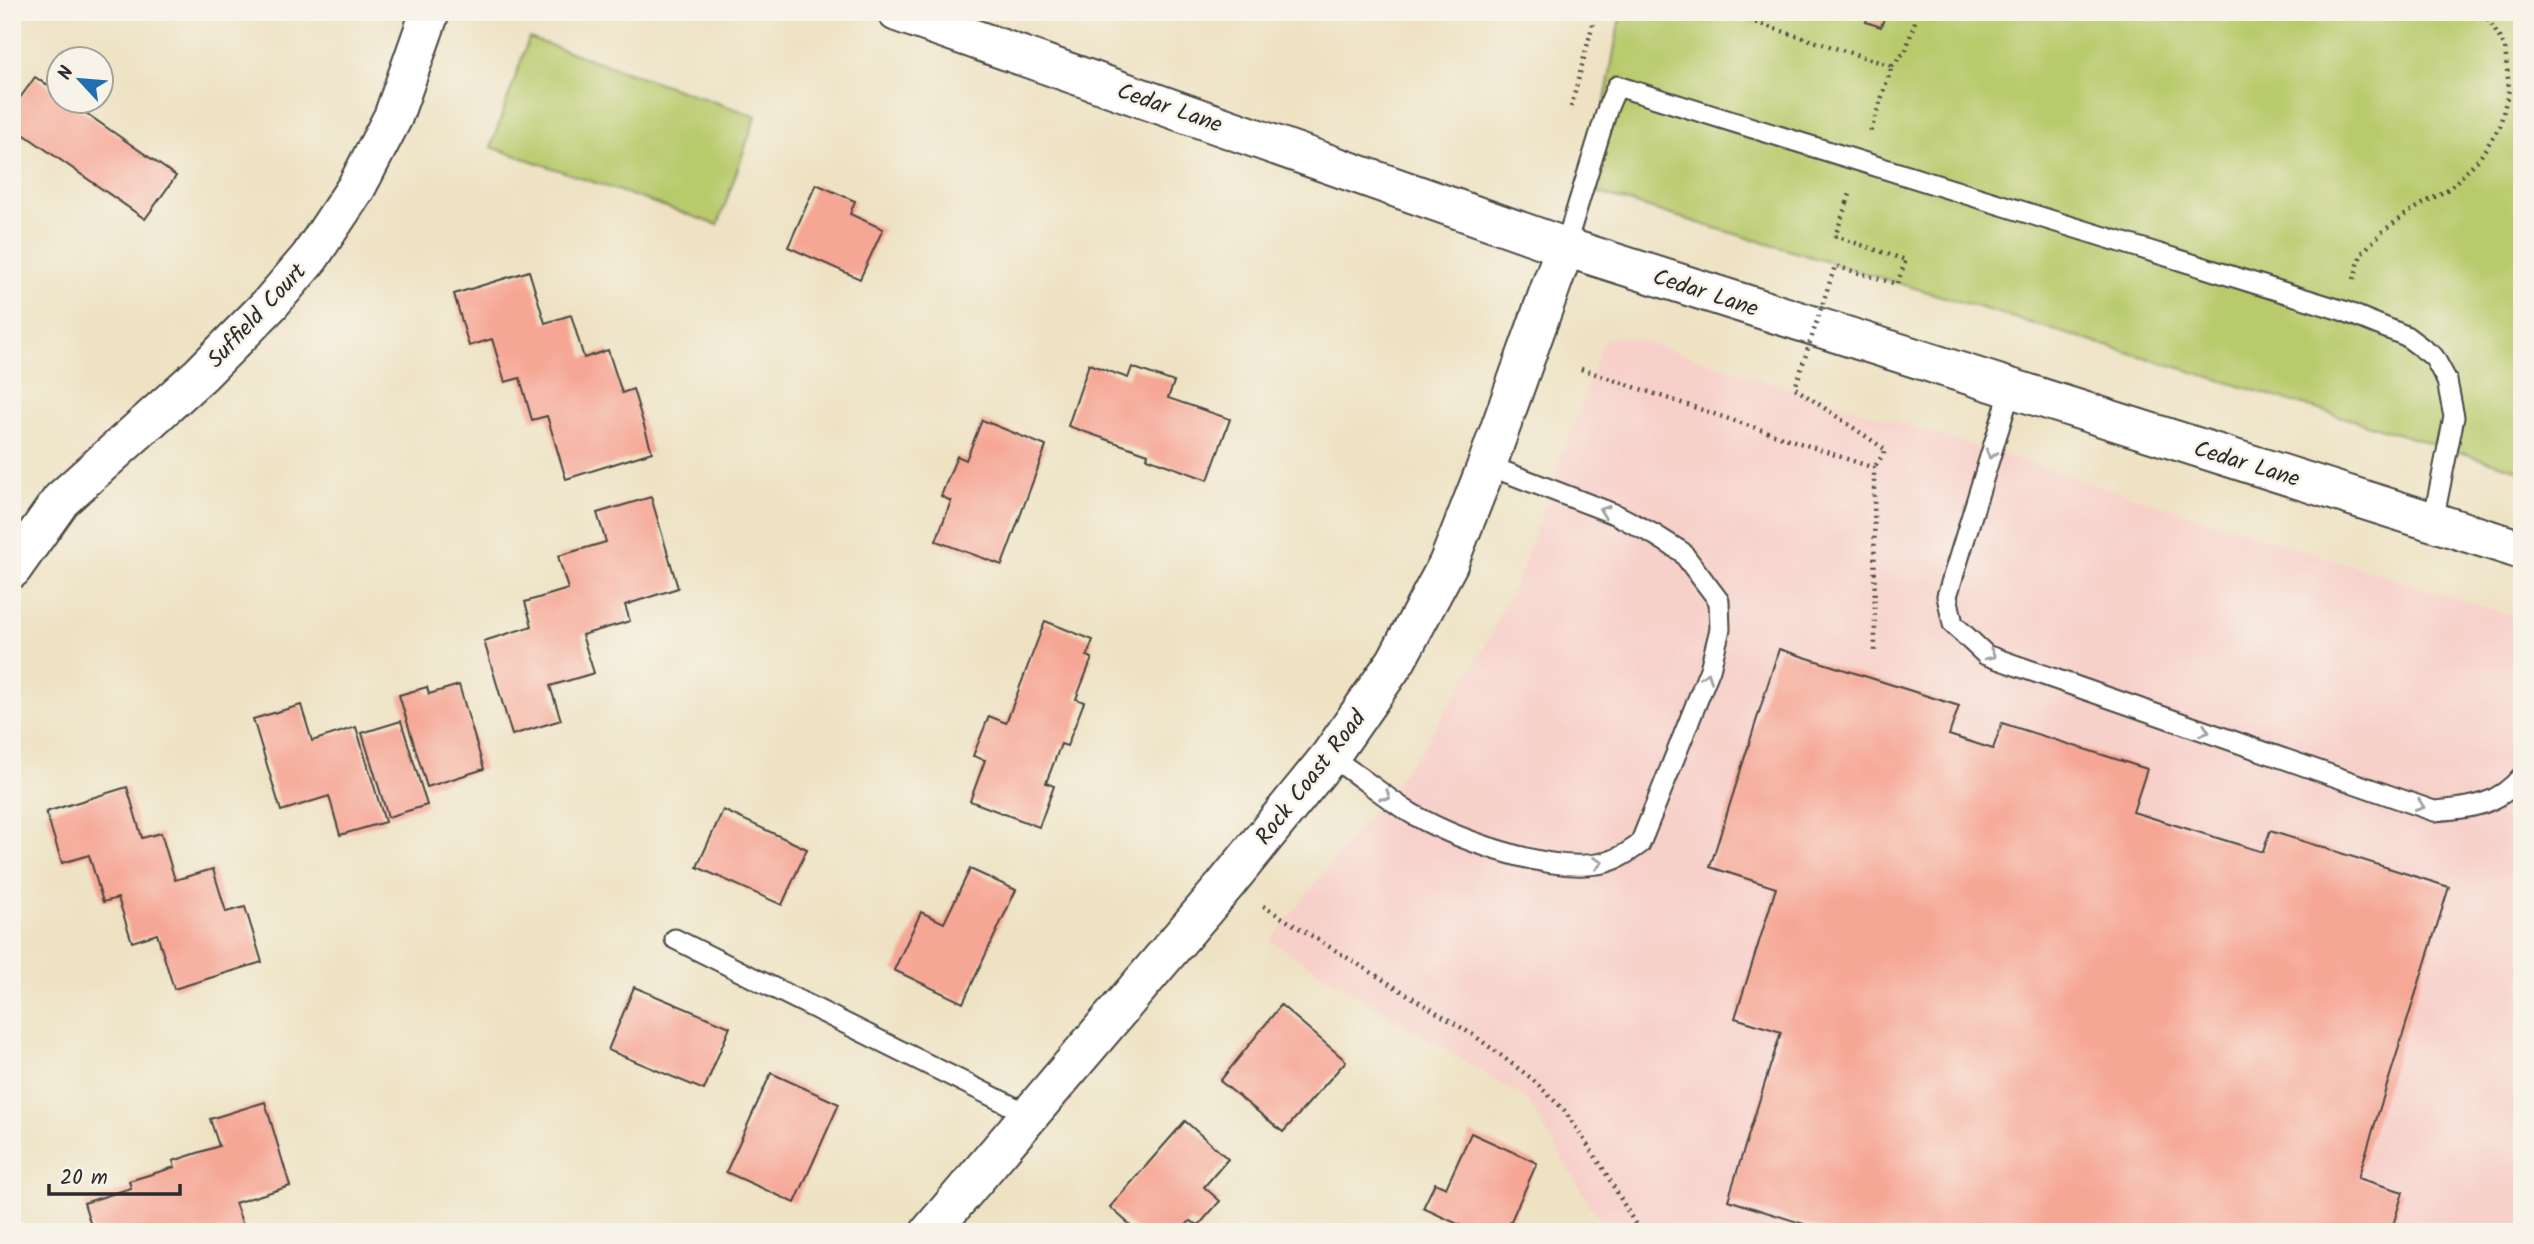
<svg xmlns="http://www.w3.org/2000/svg" width="2534" height="1244" font-family="Kalam,sans-serif">
	<style>
		.built { fill: #f7d0ca }
		.green { fill: #b9ca6d; stroke: #727a4c; stroke-width: 2 }
		.building { fill: #f6a694 }
		.lines { fill: none; stroke-linecap: round; stroke-linejoin: round }
		.lane-casing { stroke: #484642; stroke-width: 23 }
		.street-casing { stroke: #484642; stroke-width: 42 }
		.secondary-casing { stroke: #484642; stroke-width: 42 }
		.path { stroke: #484642; stroke-width: 4.5; stroke-dasharray: 2 5; stroke-linecap: butt }
		.lane { stroke: #fff; stroke-width: 19 }
		.street { stroke: #fff; stroke-width: 38 }
		.secondary { stroke: #fff; stroke-width: 38 }
		.path-bridge { stroke: #484642; stroke-width: 4.5; stroke-dasharray: 2 5; stroke-linecap: butt }
		.oneway { stroke: #a0a0a0 }
		.labels { text-anchor: middle; stroke-width: 5; stroke-linejoin: round; paint-order: stroke }
		.street-label { font-size: 23px; fill: #2b2b2b; stroke: #f7f3e8 }
	</style>
	<rect width="100%" height="100%" fill="#f7f3e8"/>
	<filter id="ink" filterUnits="userSpaceOnUse"><feTurbulence type="fractalNoise" baseFrequency=".0143" numOctaves="2"/><feDisplacementMap in="SourceGraphic" scale="14" xChannelSelector="R" yChannelSelector="G"/><feConvolveMatrix kernelMatrix="1 2 1 2 8 2 1 2 1" color-interpolation-filters="sRGB"/></filter>
	<filter id="wash" filterUnits="userSpaceOnUse"><feTurbulence type="fractalNoise" baseFrequency=".00686" numOctaves="4" result="noise"/><feDisplacementMap in="SourceGraphic" scale="28" xChannelSelector="R" yChannelSelector="G"/><feGaussianBlur stdDeviation="1.57" result="paint"/><feColorMatrix in="noise" values="0 0 0 0 0 0 0 0 0 0 0 0 0 0 0 0 0 1.4 0 .05"/><feComposite in="paint" operator="in"/></filter>
	<g filter="url(#wash)">
		<rect width="100%" height="100%" fill="#eee2c3"/>
		<polygon class="built" points="1626,336 2522,619 2522,1232 1606,1232 1527,1100 1270,941 1423,747 1485,647 1521,570 1604,339"/>
		<g class="green">
			<polygon points="1621,12 2522,12 2522,471 1589,190"/>
			<polygon points="529,38 756,116 718,225 491,147"/>
		</g>
		<g id="blocks">
			<g class="building">
				<polygon points="1869,12 1886,12 1881,27 1866,22"/>
				<polygon points="35,77 60,94 60,102 70,102 176,176 145,219 12,126 12,109"/>
				<polygon points="816,184 855,201 850,214 883,229 860,279 788,247"/>
				<polygon points="529,271 545,323 571,315 584,358 608,350 622,393 633,389 652,452 566,479 547,416 532,420 520,378 505,382 492,339 469,346 454,294"/>
				<polygon points="1089,364 1128,378 1132,367 1174,382 1168,398 1230,419 1208,480 1147,458 1148,454 1068,426"/>
				<polygon points="982,420 1046,446 1002,565 936,541 951,501 941,496 957,456 966,460"/>
				<polygon points="651,497 678,588 625,605 630,621 582,635 594,673 550,686 561,720 512,735 484,641 532,626 525,602 568,589 558,556 606,542 597,513"/>
				<polygon points="1045,621 1093,640 1087,656 1092,658 1076,699 1084,702 1067,746 1061,744 1046,783 1054,786 1039,827 970,801 985,760 973,756 989,716 1006,723"/>
				<polygon points="1779,649 1959,706 1949,735 1993,749 2002,723 2147,769 2133,812 2263,852 2270,831 2449,887 2358,1178 2403,1192 2391,1232 1829,1232 1728,1200 1781,1032 1735,1018 1776,888 1710,867"/>
				<polygon points="459,685 484,769 427,787 399,695 427,687 429,694"/>
				<polygon points="301,705 312,741 356,727 385,822 340,835 329,796 281,811 253,719"/>
				<polygon points="401,721 427,805 388,817 362,733"/>
				<polygon points="127,787 142,838 161,833 175,880 213,869 226,912 245,907 262,962 174,989 157,934 132,942 118,898 103,902 89,855 62,863 46,812"/>
				<polygon points="723,810 807,849 782,905 697,867"/>
				<polygon points="970,869 1016,890 963,1003 894,970 921,912 944,923"/>
				<polygon points="634,987 730,1027 704,1090 608,1050"/>
				<polygon points="1281,1005 1346,1061 1283,1132 1220,1081"/>
				<polygon points="771,1073 839,1104 795,1203 726,1172"/>
				<polygon points="265,1102 290,1186 235,1203 245,1231 93,1232 84,1203 131,1188 129,1181 175,1167 173,1161 219,1146 210,1119"/>
				<polygon points="1185,1121 1228,1159 1204,1187 1220,1201 1199,1225 1190,1221 1180,1232 1138,1232 1110,1207"/>
				<polygon points="1471,1133 1537,1163 1506,1232 1475,1232 1423,1208 1435,1183 1446,1188"/>
			</g>
		</g>
	</g>
	<g filter="url(#ink)">
		<use href="#blocks" fill-opacity="0" stroke="#484642" stroke-width="2"/>
		<g class="lines">
			<g class="lane-casing">
				<g id="lane">
					<polyline points="1565,247 1608,107 1617,86 2344,311 2406,336 2434,357 2447,381 2454,417 2433,521"/>
					<path d="M 2011,389 L 1947,596 L 1953,624 L 1986,655 L 2434,811 C 2470,808 2497,806 2522,776"/>
					<path d="M 1330,756 C 1355,773 1379,792 1404,809 C 1449,837 1544,872 1597,864 C 1614,862 1626,854 1640,844 L 1710,669 L 1720,629 L 1719,601 L 1682,552 L 1655,535 L 1617,515 L 1487,465"/>
					<polyline points="675,939 1030,1115"/>
				</g>
			</g>
			<g class="street-casing">
				<g id="street">
					<polyline points="12,569 61,500 201,374 270,304 310,257 356,188 393,117 430,12"/>
					<polyline points="930,1232 1226,884 1330,756 1396,661 1448,564 1487,465 1565,247"/>
				</g>
			</g>
			<g class="secondary-casing">
				<polyline id="secondary" points="897,12 1565,247 2522,550"/>
			</g>
			<g class="path">
				<polyline points="1722,12 1892,66 1870,133"/>
				<polyline points="1892,66 1906,50 1918,12"/>
				<polyline points="1571,107 1596,12"/>
				<polyline points="1847,203 1851,191"/>
				<polyline points="2354,279 2361,254 2383,231 2409,212 2450,188 2479,159 2500,126 2509,89 2505,47 2484,12"/>
				<polyline points="1581,369 1874,468 1875,652"/>
				<polyline points="1263,906 1475,1036 1531,1078 1564,1110 1601,1165 1640,1232"/>
			</g>
			<use href="#lane" class="lane"/>
			<use href="#street" class="street"/>
			<use href="#secondary" class="secondary"/>
			<polyline class="path-bridge" points="1847,203 1835,236 1906,260 1897,284 1835,266 1795,388 1886,450 1874,468"/>
		</g>
		<defs><path id="oneway-chevron" d="M-2-3.5L2.5 0L-2 3.5" fill="none" stroke-width="1.6" stroke-linecap="round" stroke-linejoin="round" transform="scale(1.75)"/></defs>
		<g class="oneway">
			<use href="#oneway-chevron" transform="translate(1991 454) rotate(108)"/>
			<use href="#oneway-chevron" transform="translate(1604 511) rotate(-160)"/>
			<use href="#oneway-chevron" transform="translate(1991 655) rotate(27)"/>
			<use href="#oneway-chevron" transform="translate(1707 677) rotate(-70)"/>
			<use href="#oneway-chevron" transform="translate(2205 731) rotate(19)"/>
			<use href="#oneway-chevron" transform="translate(1386 796) rotate(35)"/>
			<use href="#oneway-chevron" transform="translate(2420 806) rotate(19)"/>
			<use href="#oneway-chevron" transform="translate(1598 863) rotate(-9)"/>
		</g>
	</g>
	<g class="labels">
		<g class="street-label">
			<text transform="translate(1170 107) rotate(19)" y="8">Cedar Lane</text>
			<text transform="translate(1706 292) rotate(18)" y="8">Cedar Lane</text>
			<text transform="translate(256 315) rotate(-47)" y="8">Suffield Court</text>
			<text transform="translate(2247 463) rotate(17)" y="8">Cedar Lane</text>
			<text transform="translate(1310 777) rotate(-52)" y="8">Rock Coast Road</text>
		</g>
	</g>
	<rect width="2534" height="1244" fill="none" stroke="#f7f3e8" stroke-width="42"/>
	<g transform="translate(80 80) rotate(296)"><circle r="33" fill="#f7f3e8" stroke="#a5a39c" stroke-width="2"/>
	<path d="M0-5L12 26L0 18L-12 26Z" fill="#1f6fb2"/>
	<text y="-10" font-size="19" font-weight="bold" text-anchor="middle" fill="#2b2b2b">N</text>
	</g>
	<path d="M49 1184v10h131v-10" fill="none" stroke="#2b2b2b" stroke-width="3.5"/>
	<text x="60" y="1184" font-size="21" fill="#2b2b2b" stroke="#f7f3e8" stroke-width="5" paint-order="stroke">20 m</text>
</svg>
